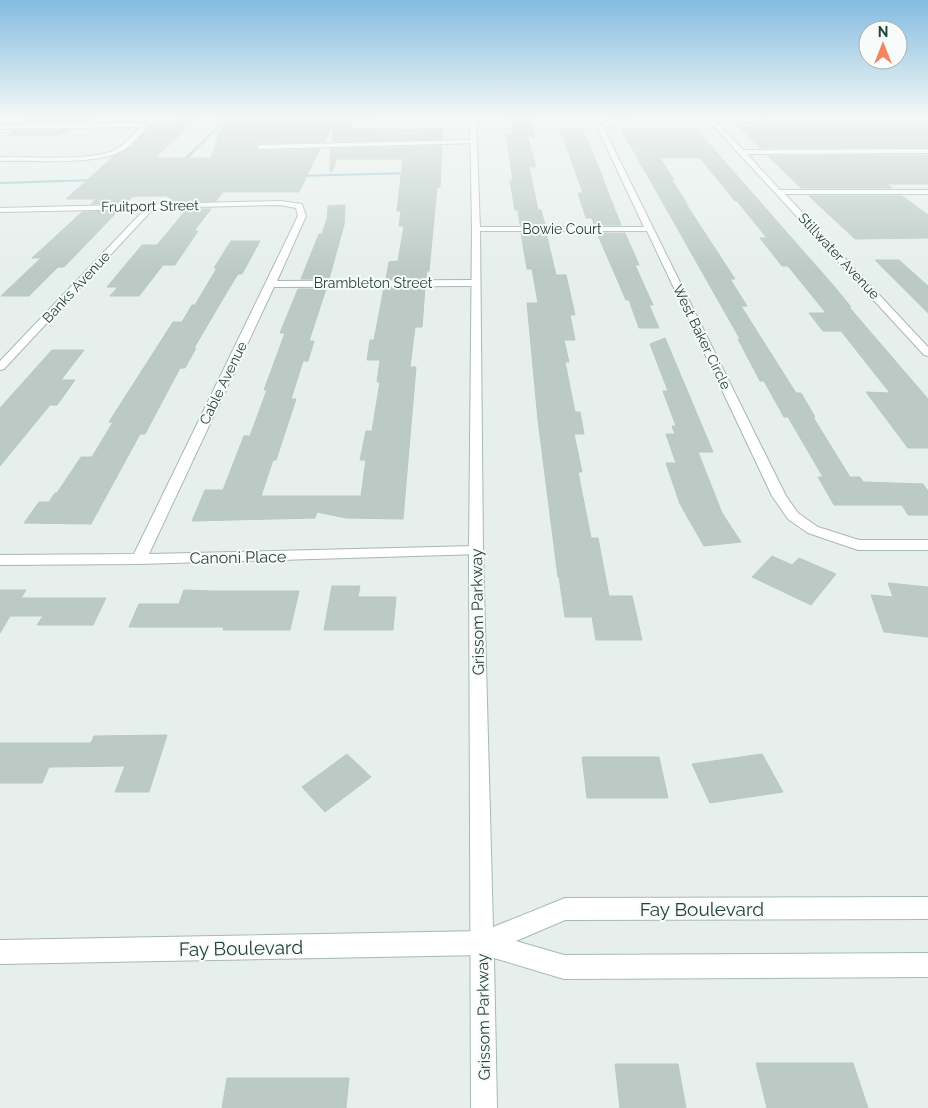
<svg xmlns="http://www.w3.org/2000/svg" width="928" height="1108" font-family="Raleway,sans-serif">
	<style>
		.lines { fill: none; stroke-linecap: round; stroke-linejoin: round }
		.stream { fill: #8ec9d4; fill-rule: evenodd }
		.building { fill: #bbcac4; stroke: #b8c9c2 }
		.minor-casing { stroke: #a8b8b2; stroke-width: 2 }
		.tertiary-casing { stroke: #a8b8b2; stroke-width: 2 }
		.secondary-casing { stroke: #a4bbb3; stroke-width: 2 }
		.minor { fill: #fff; fill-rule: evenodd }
		.tertiary { fill: #fff; fill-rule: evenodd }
		.secondary { fill: #fff; fill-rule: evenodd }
		.labels { text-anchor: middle; stroke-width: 4; stroke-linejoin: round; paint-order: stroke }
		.far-street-label { font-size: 14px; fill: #24423a; stroke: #f7fbf9 }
		.street-label { font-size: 16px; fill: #24423a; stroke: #f7fbf9 }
		.near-street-label { font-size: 19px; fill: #24423a; stroke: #f7fbf9 }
	</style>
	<rect width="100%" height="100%" fill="#e6efeb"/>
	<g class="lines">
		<g class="stream">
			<polygon points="227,117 229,118 181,165 179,165 179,163"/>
			<polygon points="410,172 411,174 298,177 296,176 298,175"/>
			<polygon points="96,179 95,181 0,184 0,182"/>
		</g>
	</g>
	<g class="building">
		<polygon points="37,116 100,116 89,121 27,122"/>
		<polygon points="225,116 356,116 351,128 420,130 420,128 443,128 442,139 332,141 333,124 324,142 260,143 255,146 260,151 320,149 299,192 223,192 216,201 176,202 167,196 137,196 132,197 127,203 91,204 96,199 66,199 114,156 132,146 148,126 199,117 155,158 211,158"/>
		<polygon points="510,116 530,116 535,137 528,137 536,167 529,167 538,210 541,210 545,225 520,225 518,210 515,210 510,180 513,180 506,134 513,134"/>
		<polygon points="750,125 928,125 928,147 760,148 738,126 751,126"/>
		<polygon points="560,129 582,129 603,177 602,177 621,225 594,225 592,218 586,218 578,193 583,193"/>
		<polygon points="621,129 696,129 833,285 851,307 849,307 928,399 928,448 908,448 866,392 890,393 841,331 823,331 809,313 826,313 788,266 782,266 760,238 767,238 737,201 735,201 700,158 660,158 674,180 672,180 687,204 686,204 735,279 730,279 747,306 741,306 796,393 801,393 815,417 813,417 850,477 860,477 863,482 923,484 928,491 928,515 908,515 902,505 834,505 818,477 823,477 788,417 784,417 764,381 760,381 738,339 740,339"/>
		<polygon points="69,130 55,136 6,136 15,131"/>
		<polygon points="442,146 440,187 437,187 429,271 427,271 426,278 386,279 389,262 398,261 404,226 399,226 401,211 397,211 403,159 337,159 332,172 330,171 331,149"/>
		<polygon points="928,155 928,184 887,184 892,188 801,188 768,156"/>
		<polygon points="809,196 902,196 928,215 928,238 855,239"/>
		<polygon points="345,205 344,225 329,279 301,279 319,234 322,234 327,219 328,206"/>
		<polygon points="187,209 211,209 194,231 198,231 175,265 163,265 139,296 110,296 118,287 107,287 142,245 157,245"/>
		<polygon points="118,211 64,267 58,267 29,296 1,296 41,258 32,258 82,212"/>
		<polygon points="521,233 546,233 556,275 566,275 575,315 570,315 575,340 564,340 569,362 565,362 575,412 580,412 584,434 574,434 582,472 578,472 591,538 598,538 609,596 632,596 642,640 596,640 592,617 565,617 559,577 558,577 538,420 527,303 538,303 532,269 527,269"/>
		<polygon points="597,233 625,233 639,265 635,265 653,305 649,305 659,328 639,328 629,300 626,300"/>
		<polygon points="231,241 260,241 242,274 238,274 227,292 194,348 196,348 185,368 180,368 145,434 140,434 91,524 24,523 39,502 49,502 55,493 57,493 81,457 92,457 113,422 109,422 173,322 182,322 192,305 195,305 217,268 214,268"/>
		<polygon points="875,260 899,260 928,286 928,313"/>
		<polygon points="384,288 425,288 422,327 415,327 410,367 416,367 403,519 346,518 317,512 315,518 192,521 205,490 223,490 244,436 250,436 267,390 264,390 285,333 280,333 298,289 326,289 309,341 314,341 308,361 303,361 291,399 296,399 276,460 273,460 261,496 361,496 366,460 360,460 366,431 372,431 380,382 377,382 380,360 367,360 370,340 374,340"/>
		<polygon points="665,338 713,452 698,452 722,513 741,542 704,546 680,504 666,463 676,463 666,434 675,434 672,426 676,426 663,391 668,391 650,344"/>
		<polygon points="52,350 84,350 61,380 75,380 57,405 50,405 0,466 0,408"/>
		<polygon points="772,556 792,565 799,558 836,574 811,605 752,577"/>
		<polygon points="888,583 928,587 928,637 884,632 871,595 893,597"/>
		<polygon points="332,586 360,586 358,597 396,597 393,630 324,630"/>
		<polygon points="0,590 26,590 21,598 106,598 93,625 37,625 43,616 10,616 0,633"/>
		<polygon points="184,590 211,591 299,591 290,630 223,630 224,627 129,627 139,604 179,604"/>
		<polygon points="167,735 149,792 115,792 125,766 49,767 42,783 0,783 0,743 91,743 94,736"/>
		<polygon points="347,754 371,777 325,812 302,787"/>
		<polygon points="762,754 783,792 710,803 692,764"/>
		<polygon points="582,757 659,757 668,798 587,798"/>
		<polygon points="756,1063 853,1063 868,1108 767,1108"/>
		<polygon points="615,1064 678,1064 686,1108 620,1108"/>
		<polygon points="227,1078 349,1078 346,1108 222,1108"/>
	</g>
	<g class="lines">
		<g class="minor-casing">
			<g id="minor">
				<polygon points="358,116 473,116 476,118 473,120 384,121"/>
				<path d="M 705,116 L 713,118 L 928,118 L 928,122 L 716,122 L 743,150 L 928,149 L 928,153 L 747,154 L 780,190 L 928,190 L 928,194 L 785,194 L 928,347 L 928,356 L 924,355 L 710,122 C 690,122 616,117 604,129 L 786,496 L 798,513 L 818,527 L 859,540 L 928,540 L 928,550 L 858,550 L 808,533 L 788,519 L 772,496 L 647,231 L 476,231 L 472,229 L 476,227 L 644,227 L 598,129 L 605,122 L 632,118 L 707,118 Z"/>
				<path d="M 129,122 L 144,124 L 147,127 C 139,136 130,148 118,153 C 88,165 34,160 0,161 L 0,157 C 31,156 88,162 115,150 C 125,145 133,134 141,127 L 0,129 L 0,125 Z"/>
				<polygon points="473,140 475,143 260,149 257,147 260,145"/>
				<polygon points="280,201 302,204 306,216 277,281 474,280 479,283 474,286 274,287 149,554 476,546 481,548 483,551 481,554 139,564 0,565 0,555 134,554 298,216 296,208 280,205 154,208 4,369 0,370 0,361 145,209 0,212 0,208"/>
			</g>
		</g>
		<g class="tertiary-casing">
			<polygon id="tertiary" points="483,931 491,935 495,943 491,951 483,955 0,964 0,940"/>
		</g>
		<g class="secondary-casing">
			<polygon id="secondary" points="470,116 476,116 480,229 483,551 493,927 565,898 928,897 928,919 565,920 516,941 564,955 928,953 928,977 564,979 494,958 497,1108 471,1108 469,551 472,229"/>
		</g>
		<use href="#minor" class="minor"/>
		<use href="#tertiary" class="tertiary"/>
		<use href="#secondary" class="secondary"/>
	</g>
	<linearGradient id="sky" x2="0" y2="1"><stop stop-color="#84bce0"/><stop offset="0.43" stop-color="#f4f8f6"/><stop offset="1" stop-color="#f4f8f6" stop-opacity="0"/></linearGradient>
	<rect width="928" height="271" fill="url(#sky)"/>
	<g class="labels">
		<g class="far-street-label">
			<text transform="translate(150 206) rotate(-1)" y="5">Fruitport Street</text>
			<text x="562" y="234">Bowie Court</text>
			<text transform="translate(839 256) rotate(47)" y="5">Stillwater Avenue</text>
			<text x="373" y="288">Brambleton Street</text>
			<text transform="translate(76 287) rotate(-47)" y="5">Banks Avenue</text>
			<text transform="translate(702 337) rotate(64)" y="5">West Baker Circle</text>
			<text transform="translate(223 383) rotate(-64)" y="5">Cable Avenue</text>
		</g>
		<g class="street-label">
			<text transform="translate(238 557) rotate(-1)" y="6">Canoni Place</text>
			<text transform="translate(477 612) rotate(-91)" y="6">Grissom Parkway</text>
			<text transform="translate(483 1017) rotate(-91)" y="6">Grissom Parkway</text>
		</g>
		<g class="near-street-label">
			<text x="702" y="916">Fay Boulevard</text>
			<text transform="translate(241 948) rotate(-1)" y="7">Fay Boulevard</text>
		</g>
	</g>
	<g transform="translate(883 45)"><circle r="24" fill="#f7fbf9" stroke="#a3b1ad"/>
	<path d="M0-4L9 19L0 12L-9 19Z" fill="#f4845f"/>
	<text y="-8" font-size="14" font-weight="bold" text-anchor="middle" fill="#24423a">N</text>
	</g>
</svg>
